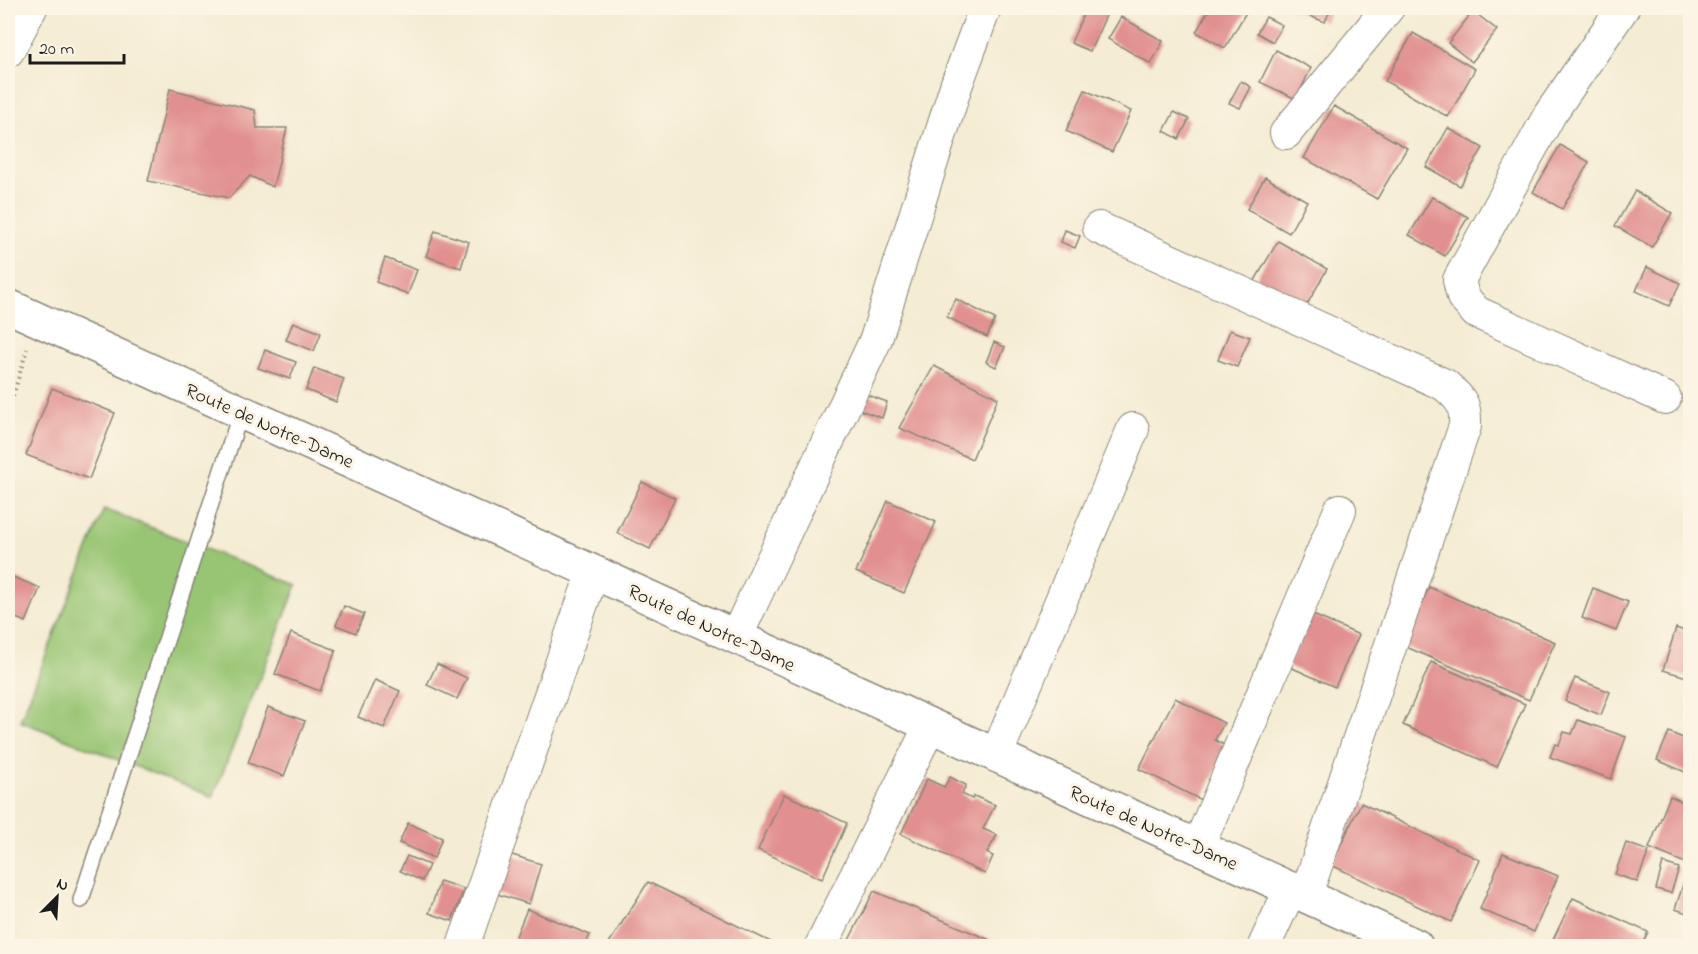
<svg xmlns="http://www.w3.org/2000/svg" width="1698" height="954" font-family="'Indie Flower',sans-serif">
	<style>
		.grass { fill: #98c573; stroke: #5a7048; stroke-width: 1.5 }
		.building { fill: #e1908f }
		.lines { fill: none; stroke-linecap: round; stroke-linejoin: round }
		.service-casing { stroke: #888478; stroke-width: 18 }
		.minor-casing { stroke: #888478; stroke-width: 34 }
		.tertiary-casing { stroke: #888478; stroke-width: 36 }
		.path { stroke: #888478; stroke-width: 4; stroke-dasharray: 1.5 4.5; stroke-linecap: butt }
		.service { stroke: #fff; stroke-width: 15 }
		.minor { stroke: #fff; stroke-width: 32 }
		.tertiary { stroke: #fff; stroke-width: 33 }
		.labels { text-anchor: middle; stroke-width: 6; stroke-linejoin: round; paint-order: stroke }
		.street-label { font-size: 20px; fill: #1c1c1c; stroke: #fcf5e5 }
	</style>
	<rect width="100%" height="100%" fill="#fcf5e5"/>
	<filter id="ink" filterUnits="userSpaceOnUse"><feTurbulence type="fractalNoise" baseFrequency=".0167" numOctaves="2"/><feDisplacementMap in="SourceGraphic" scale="12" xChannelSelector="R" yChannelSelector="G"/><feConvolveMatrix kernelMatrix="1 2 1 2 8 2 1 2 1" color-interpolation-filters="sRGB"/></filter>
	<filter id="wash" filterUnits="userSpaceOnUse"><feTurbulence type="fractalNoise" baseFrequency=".008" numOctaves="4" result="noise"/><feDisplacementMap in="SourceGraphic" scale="24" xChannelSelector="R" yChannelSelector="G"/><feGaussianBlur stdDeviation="1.35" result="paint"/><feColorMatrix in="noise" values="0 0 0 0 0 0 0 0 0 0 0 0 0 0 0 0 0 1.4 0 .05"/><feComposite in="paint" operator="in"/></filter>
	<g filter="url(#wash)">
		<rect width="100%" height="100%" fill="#f4ecd3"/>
		<polygon class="grass" points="104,509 297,585 213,797 20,721"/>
		<g id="blocks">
			<g class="building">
				<polygon points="1086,8 1109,9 1090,51 1071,43"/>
				<polygon points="1210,8 1248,9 1225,48 1196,32"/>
				<polygon points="1289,8 1331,8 1325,22"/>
				<polygon points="1473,11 1497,30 1472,62 1448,43"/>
				<polygon points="1121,17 1163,41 1151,64 1108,39"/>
				<polygon points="1266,17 1282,25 1273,42 1257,33"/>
				<polygon points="1413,33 1475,69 1448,117 1385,81"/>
				<polygon points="1276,50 1311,68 1296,99 1260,82"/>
				<polygon points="1241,81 1251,87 1240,108 1229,103"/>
				<polygon points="170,89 255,110 257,128 287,128 273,187 250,176 229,198 148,181"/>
				<polygon points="1085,90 1131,111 1112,152 1066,131"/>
				<polygon points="1334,106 1407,148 1377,199 1304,158"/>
				<polygon points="1174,112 1189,119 1179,139 1164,131"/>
				<polygon points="1448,128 1483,148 1460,186 1426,167"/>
				<polygon points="1560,145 1589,162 1562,209 1533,192"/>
				<polygon points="1265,177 1307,201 1289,233 1247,209"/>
				<polygon points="1635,191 1672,213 1652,247 1615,226"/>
				<polygon points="1432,197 1468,217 1445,256 1409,235"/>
				<polygon points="1065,230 1080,236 1075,248 1061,242"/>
				<polygon points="435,231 469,242 461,268 426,256"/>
				<polygon points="1278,241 1327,269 1304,310 1254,282"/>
				<polygon points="385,258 417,270 408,294 376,282"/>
				<polygon points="1647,267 1680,283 1669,306 1636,291"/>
				<polygon points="956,299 995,319 987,337 947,317"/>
				<polygon points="293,322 321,333 314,351 286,340"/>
				<polygon points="1230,330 1250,337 1237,367 1218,360"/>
				<polygon points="994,342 1005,347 996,367 986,362"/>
				<polygon points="265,350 296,362 290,379 258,368"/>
				<polygon points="934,366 998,398 972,459 899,428"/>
				<polygon points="314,368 344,379 336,402 306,390"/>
				<polygon points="52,388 115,413 89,479 26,455"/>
				<polygon points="865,394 887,402 882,418 860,410"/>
				<polygon points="642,482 675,498 650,549 617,533"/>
				<polygon points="888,501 936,522 904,593 856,572"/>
				<polygon points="8,575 40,588 26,622 8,615"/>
				<polygon points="1429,587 1555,642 1529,700 1404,646"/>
				<polygon points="1593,588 1628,602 1616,631 1582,618"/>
				<polygon points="344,606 364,614 356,633 336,625"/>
				<polygon points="1311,614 1359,635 1335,687 1288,666"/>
				<polygon points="1676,628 1690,633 1690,678 1663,670"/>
				<polygon points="291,633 336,650 320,691 275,674"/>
				<polygon points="1431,662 1525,704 1497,767 1403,725"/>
				<polygon points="437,664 467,678 457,699 427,685"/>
				<polygon points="1575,678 1610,692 1601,715 1565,701"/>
				<polygon points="375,680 400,691 384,728 358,717"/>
				<polygon points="1175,698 1224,723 1215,740 1228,747 1201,800 1139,769"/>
				<polygon points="268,707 305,721 284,776 248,763"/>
				<polygon points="1578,720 1626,737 1611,779 1550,757 1555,744 1559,745 1564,732 1572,734"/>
				<polygon points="1669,732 1690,741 1690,774 1657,760"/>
				<polygon points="950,777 966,785 962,794 972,799 974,796 995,805 983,829 997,835 987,853 993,856 985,874 901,834 927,779 944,787"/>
				<polygon points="784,794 847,823 822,879 758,850"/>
				<polygon points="1670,796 1690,805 1690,865 1649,848"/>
				<polygon points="1361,803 1480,860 1451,922 1331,865"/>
				<polygon points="408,823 442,838 434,858 399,843"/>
				<polygon points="1626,843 1649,851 1637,882 1615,874"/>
				<polygon points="506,853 541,864 529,904 494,893"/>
				<polygon points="1503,853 1558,876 1534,932 1480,909"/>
				<polygon points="407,856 429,865 422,881 400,871"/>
				<polygon points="1663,863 1679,868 1671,893 1656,889"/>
				<polygon points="1686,876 1690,877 1690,914 1675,909"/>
				<polygon points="440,881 464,889 452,921 429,913"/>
				<polygon points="648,882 779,946 607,946"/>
				<polygon points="874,891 1004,946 846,946"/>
				<polygon points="1573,898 1648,932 1641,946 1550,946"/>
				<polygon points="527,909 590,935 585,946 512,946"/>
			</g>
		</g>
	</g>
	<g filter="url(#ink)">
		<use href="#blocks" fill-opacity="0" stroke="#888478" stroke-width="1.5"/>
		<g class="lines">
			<g class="service-casing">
				<polyline id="service" points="81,900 241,412"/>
			</g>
			<g class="minor-casing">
				<g id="minor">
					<polyline points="1623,8 1550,114 1459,280 1463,297 1476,312 1665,398"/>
					<polyline points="8,51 31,8"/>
					<polyline points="1286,133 1388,8"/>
					<path d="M 1099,228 L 1445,385 C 1461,399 1466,404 1465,426 L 1306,895"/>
					<polyline points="736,637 876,339 956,86 985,8"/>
					<polyline points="996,756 1133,429"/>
					<polyline points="1198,847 1340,510"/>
					<polyline points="463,946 593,572"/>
					<polyline points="821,946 930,726"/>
					<polyline points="1264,946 1291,888"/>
				</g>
			</g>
			<g class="tertiary-casing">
				<polyline id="tertiary" points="8,306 1416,946"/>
			</g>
			<polyline class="path" points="8,413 27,349"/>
			<use href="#service" class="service"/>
			<use href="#minor" class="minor"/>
			<use href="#tertiary" class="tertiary"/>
		</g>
	</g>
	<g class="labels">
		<g class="street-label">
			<text transform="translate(270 425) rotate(24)" y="7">Route de Notre-Dame</text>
			<text transform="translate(712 627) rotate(25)" y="7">Route de Notre-Dame</text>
			<text transform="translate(1154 827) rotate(24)" y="7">Route de Notre-Dame</text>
		</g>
	</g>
	<rect width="1698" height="954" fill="none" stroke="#fcf5e5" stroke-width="30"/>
	<g transform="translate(57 897) rotate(24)" stroke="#fcf5e5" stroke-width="4.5" paint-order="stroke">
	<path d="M0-4.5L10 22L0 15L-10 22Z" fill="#1c1c1c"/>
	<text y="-9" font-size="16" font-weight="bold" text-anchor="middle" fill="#1c1c1c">N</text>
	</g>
	<path d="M30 54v9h94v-9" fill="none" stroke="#1c1c1c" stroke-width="3"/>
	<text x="39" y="54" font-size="18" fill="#1c1c1c" stroke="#fcf5e5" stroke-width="4.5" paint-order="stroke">20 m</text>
</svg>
